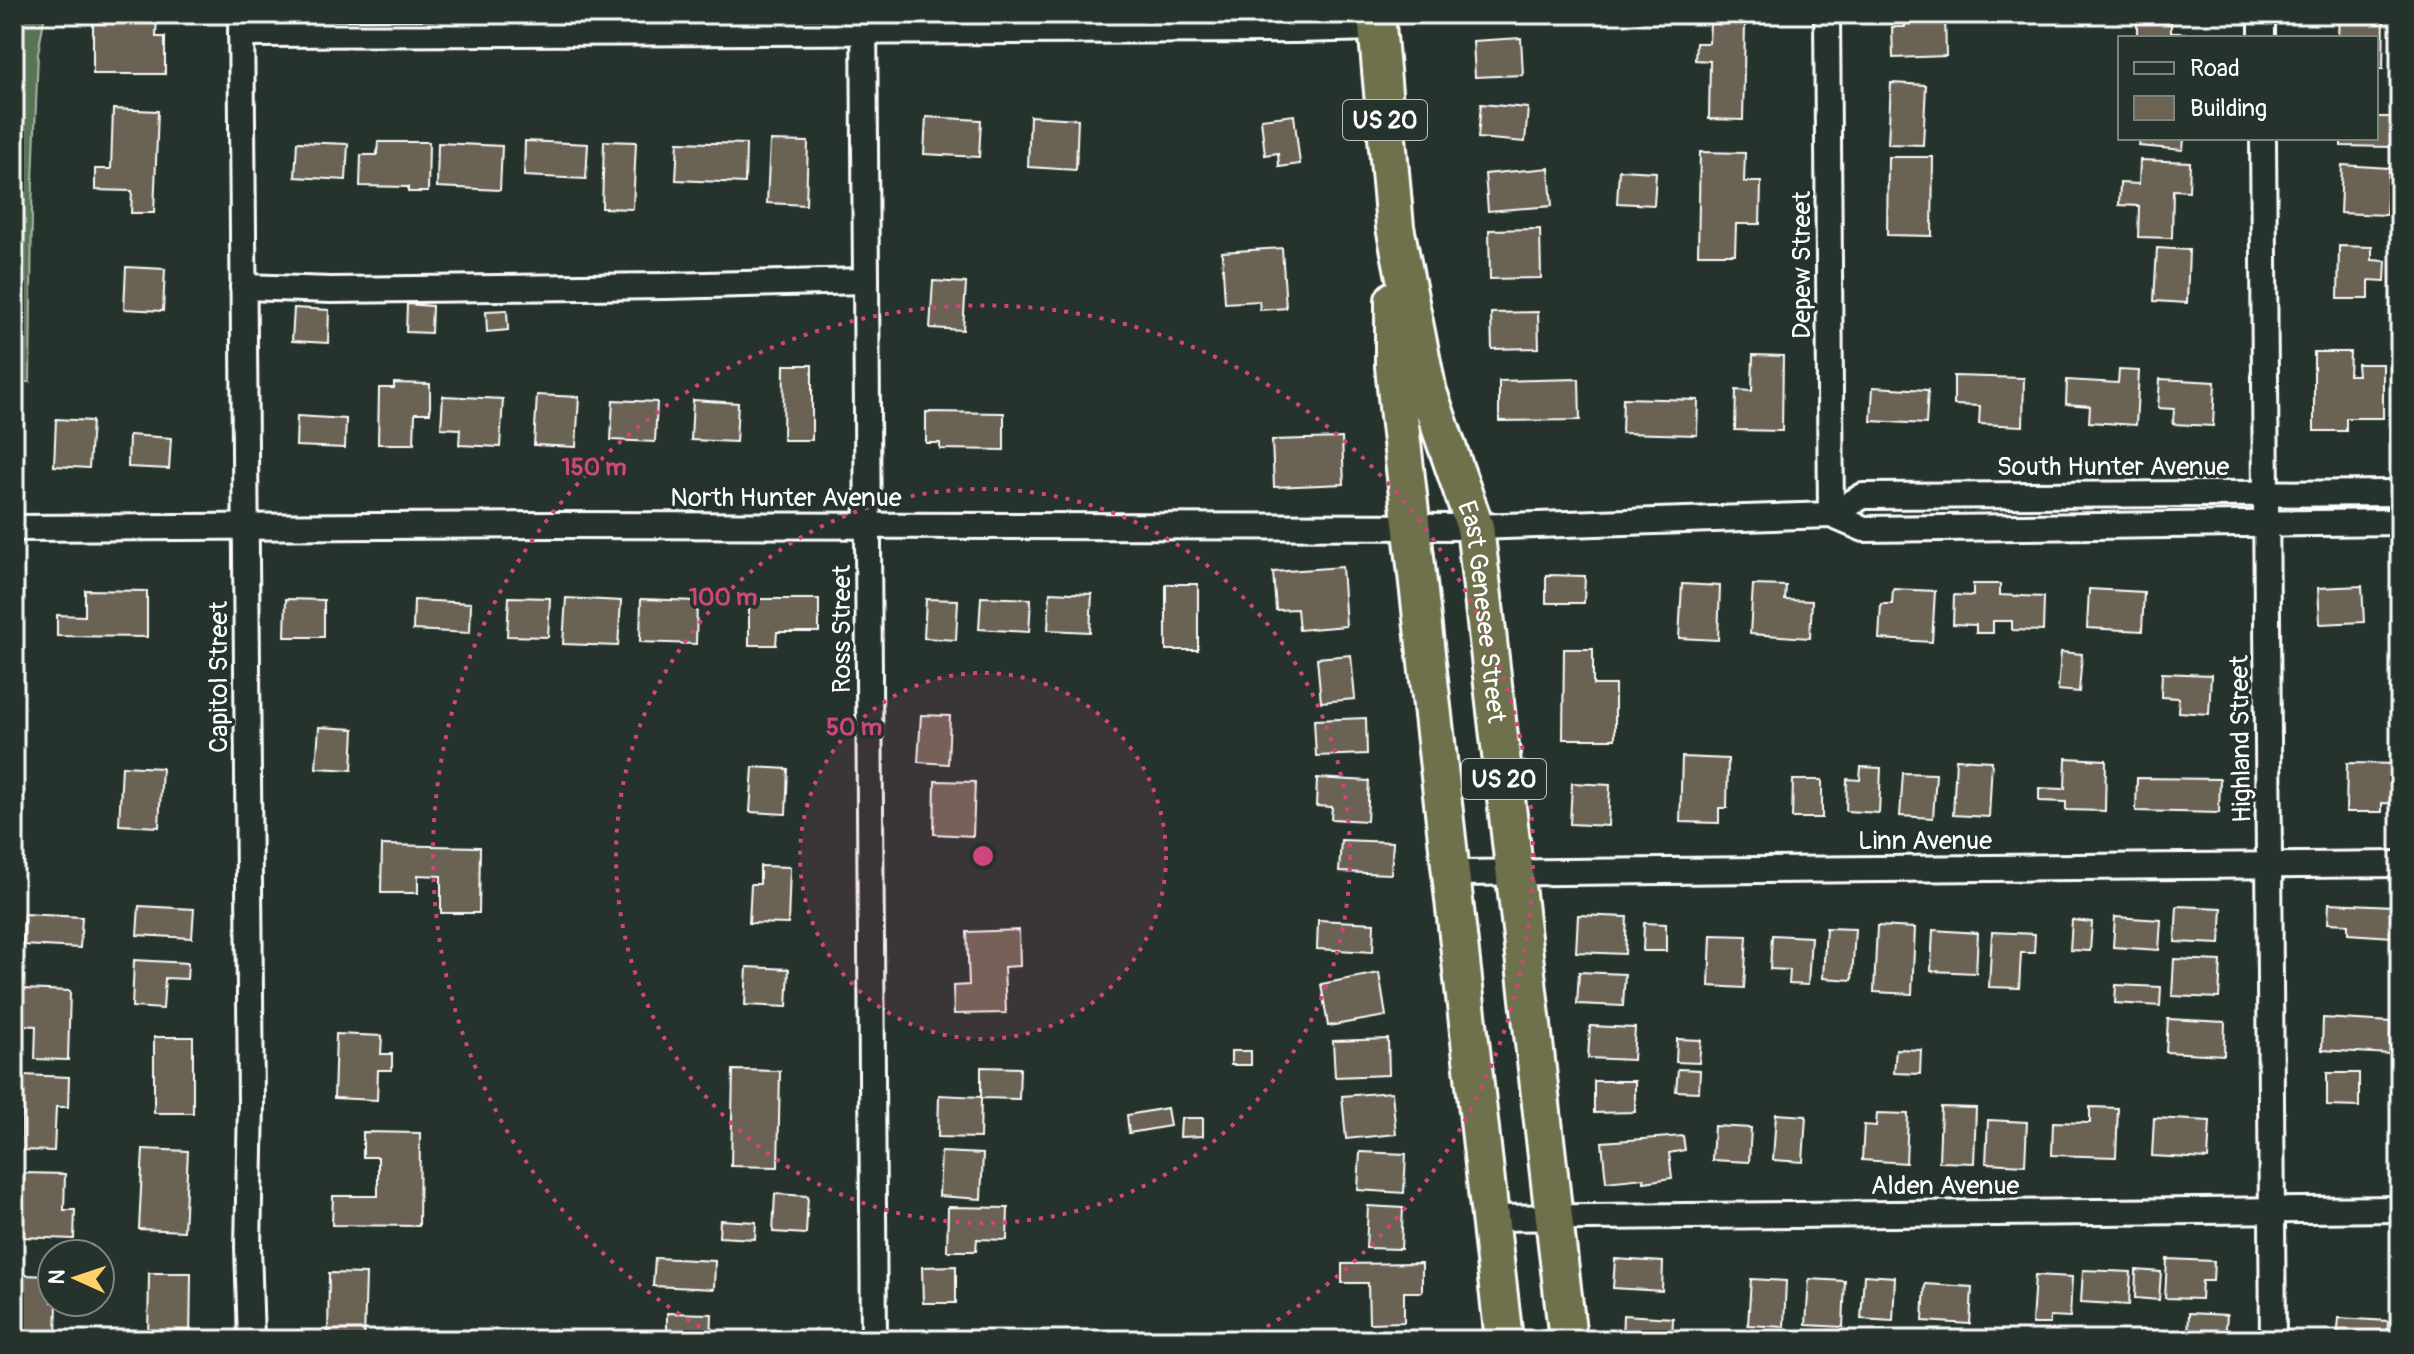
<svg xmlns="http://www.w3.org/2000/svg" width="2414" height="1354" font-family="Pangolin,sans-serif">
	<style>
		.green { fill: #5a7257; stroke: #acb8ab; stroke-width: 2 }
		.building { fill: #6b6453; stroke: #fff; stroke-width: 2 }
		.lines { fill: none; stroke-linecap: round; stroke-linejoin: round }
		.minor-casing { stroke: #fff; stroke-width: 30 }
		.highway-casing { stroke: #fff; stroke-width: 42 }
		.minor { stroke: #26332d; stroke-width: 24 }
		.highway { stroke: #6e714b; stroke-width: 36 }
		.ring { fill: none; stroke: #ce467c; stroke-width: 4; stroke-dasharray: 4 8 }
		.labels { text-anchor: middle; stroke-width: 7; stroke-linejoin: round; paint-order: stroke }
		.shield { fill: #26332d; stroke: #bec2c0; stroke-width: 2 }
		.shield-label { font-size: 24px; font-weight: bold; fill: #fff }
		.street-label { font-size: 26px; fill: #fff; stroke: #26332d }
		.centre { fill: #ce467c; stroke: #26332d; stroke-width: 4 }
		.ring-label { font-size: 24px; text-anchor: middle; font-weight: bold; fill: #ce467c; stroke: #26332d; stroke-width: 7; stroke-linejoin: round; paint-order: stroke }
	</style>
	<rect width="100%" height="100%" fill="#26332d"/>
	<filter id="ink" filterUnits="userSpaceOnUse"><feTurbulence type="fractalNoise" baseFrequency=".0125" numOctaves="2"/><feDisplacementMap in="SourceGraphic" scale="16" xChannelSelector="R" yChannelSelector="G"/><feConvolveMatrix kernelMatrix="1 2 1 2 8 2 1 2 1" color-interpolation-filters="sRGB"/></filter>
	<g filter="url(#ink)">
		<polygon class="green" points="14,14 45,14 38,53 32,208 30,382 14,382"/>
		<g class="building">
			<polygon points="93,14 157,14 156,37 165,37 165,74 93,74"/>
			<polygon points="1905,14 1945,14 1946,56 1893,58 1892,27 1905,27"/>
			<polygon points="2137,14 2171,14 2171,33 2185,33 2185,38 2137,38"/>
			<polygon points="2339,14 2384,14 2383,69 2376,69 2376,38 2338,38"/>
			<polygon points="1710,23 1745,24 1743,120 1709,119 1710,61 1695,60 1696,43 1709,43"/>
			<polygon points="1521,38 1523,75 1475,77 1473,41"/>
			<polygon points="1891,83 1926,85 1923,145 1888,144"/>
			<polygon points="1481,104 1528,108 1525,142 1478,138"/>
			<polygon points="113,109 158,111 154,213 131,213 132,191 95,190 95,169 111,169"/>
			<polygon points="1294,115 1300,164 1279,167 1278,153 1265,155 1261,119"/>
			<polygon points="1030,116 1078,119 1076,170 1028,167"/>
			<polygon points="926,117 981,120 979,157 924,154"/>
			<polygon points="2376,117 2393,117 2392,147 2341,146 2341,138 2376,138"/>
			<polygon points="2140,138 2184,138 2183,150 2139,146"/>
			<polygon points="525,141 588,144 586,179 524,176"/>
			<polygon points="604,141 636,142 633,209 602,208"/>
			<polygon points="770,141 808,142 806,205 767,203"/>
			<polygon points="297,142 348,144 346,180 295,177"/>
			<polygon points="378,142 429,142 428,192 408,192 408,187 360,186 361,155 377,155"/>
			<polygon points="678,142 746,144 745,183 676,180"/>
			<polygon points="438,143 502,146 500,190 437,187"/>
			<polygon points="1700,152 1745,153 1744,182 1761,182 1760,224 1736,224 1735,254 1698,254"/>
			<polygon points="1888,157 1933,157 1932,236 1887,235"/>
			<polygon points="2140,160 2190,162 2189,191 2173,190 2172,238 2138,237 2139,206 2119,205 2120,183 2139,184"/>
			<polygon points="2342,165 2389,168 2386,215 2340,213"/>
			<polygon points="1549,168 1552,206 1488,211 1485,174"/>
			<polygon points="1619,170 1656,172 1654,205 1617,203"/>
			<polygon points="1540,229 1541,278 1490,279 1489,230"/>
			<polygon points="2339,246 2372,247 2372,260 2386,261 2385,281 2369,280 2369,299 2338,299"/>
			<polygon points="1282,248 1286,308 1260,310 1259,301 1225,303 1222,252"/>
			<polygon points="2157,248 2189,250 2187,303 2154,301"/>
			<polygon points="126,267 165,269 163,311 124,309"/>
			<polygon points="933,281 966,283 963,330 930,328"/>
			<polygon points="407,304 432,306 431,333 406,332"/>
			<polygon points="294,308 329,310 328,343 292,341"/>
			<polygon points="507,310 508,330 487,332 486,311"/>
			<polygon points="1538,312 1539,348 1492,349 1491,313"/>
			<polygon points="2314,352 2350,352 2349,375 2358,375 2357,364 2383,364 2383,418 2346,418 2346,431 2314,431"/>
			<polygon points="1753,355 1783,356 1782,431 1735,430 1736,390 1752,391"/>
			<polygon points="784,365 812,365 812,440 783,440"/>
			<polygon points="2119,370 2139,371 2136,425 2089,422 2090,406 2066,404 2067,380 2118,383"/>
			<polygon points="1954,376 2024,378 2023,426 1979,424 1980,406 1954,405"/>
			<polygon points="1579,379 1580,420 1499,421 1499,381"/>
			<polygon points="2160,379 2215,382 2213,426 2173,424 2174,409 2158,408"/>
			<polygon points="394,383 430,384 430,413 415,413 414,444 378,444 379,388 394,388"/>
			<polygon points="1873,387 1928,390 1926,424 1871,421"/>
			<polygon points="537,395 579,397 576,447 534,445"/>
			<polygon points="443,396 503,399 500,447 459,445 460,429 441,428"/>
			<polygon points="1623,398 1698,400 1697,435 1622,433"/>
			<polygon points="613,400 657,402 655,442 611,440"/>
			<polygon points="693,400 738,403 736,442 691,440"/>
			<polygon points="926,412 1004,413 1004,450 940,449 940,443 926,443"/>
			<polygon points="297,416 346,419 345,448 296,446"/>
			<polygon points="14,419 22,420 17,464 14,464"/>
			<polygon points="56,419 92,421 89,468 54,466"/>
			<polygon points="129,435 171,438 169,469 128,467"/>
			<polygon points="1342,438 1344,484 1274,487 1272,440"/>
			<polygon points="1342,567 1346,626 1299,630 1297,609 1276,610 1273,572"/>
			<polygon points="1546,575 1585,576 1584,603 1546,603"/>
			<rect x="1166" y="584" width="32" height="66"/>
			<polygon points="1682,584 1720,586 1718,640 1679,638"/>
			<polygon points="1973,584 2000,584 2000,595 2044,597 2043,631 2012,630 2012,621 1993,621 1993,633 1976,633 1976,625 1953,624 1954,595 1973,596"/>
			<polygon points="1753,585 1786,586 1785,600 1812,601 1810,638 1750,634"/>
			<polygon points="2362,586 2364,622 2320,624 2318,588"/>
			<polygon points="1893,589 1935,591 1932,642 1879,639 1881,604 1892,604"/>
			<polygon points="2089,589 2144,592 2142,631 2087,628"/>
			<polygon points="85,590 147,591 147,637 57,636 57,615 85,616"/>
			<polygon points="1050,592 1092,594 1090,632 1048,630"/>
			<polygon points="509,597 550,598 548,637 507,636"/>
			<polygon points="981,597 1031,599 1029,632 979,629"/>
			<polygon points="566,598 621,601 618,646 563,644"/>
			<polygon points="286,599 324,600 324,637 285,637"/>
			<polygon points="641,599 697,601 696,644 640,642"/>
			<polygon points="749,599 819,599 819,632 777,632 776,645 749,645"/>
			<polygon points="926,599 958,600 956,640 924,638"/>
			<polygon points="414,600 471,603 470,633 413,630"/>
			<polygon points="1564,649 1593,649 1593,685 1615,685 1615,739 1563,739"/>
			<polygon points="2061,652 2082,654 2079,692 2058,690"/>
			<polygon points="1351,655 1355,699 1321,702 1317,658"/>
			<polygon points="2162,673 2211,675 2209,714 2178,712 2179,698 2161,697"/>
			<polygon points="921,715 950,716 948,764 918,762"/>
			<polygon points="1366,718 1367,754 1316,756 1314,720"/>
			<polygon points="319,727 354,729 352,770 316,768"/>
			<polygon points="1682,757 1728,759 1727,808 1719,808 1719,823 1680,822"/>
			<polygon points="2066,758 2106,760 2105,811 2066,810 2066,802 2039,801 2039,788 2065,789"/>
			<polygon points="1956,759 1992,761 1989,817 1953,815"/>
			<polygon points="2347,763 2400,764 2400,804 2382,803 2382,812 2346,812"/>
			<polygon points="122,766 162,768 159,827 119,825"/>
			<polygon points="753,767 788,769 786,814 750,812"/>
			<polygon points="1861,767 1881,768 1879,813 1846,811 1847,779 1860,780"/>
			<polygon points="1903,773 1936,774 1933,818 1900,816"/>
			<polygon points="1317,778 1369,781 1367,821 1331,819 1332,807 1316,806"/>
			<polygon points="2137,778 2220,779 2219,813 2136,811"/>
			<polygon points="1793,780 1822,780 1822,818 1792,818"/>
			<polygon points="935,781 975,782 973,836 934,834"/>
			<polygon points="1572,783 1610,785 1608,826 1570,824"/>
			<polygon points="1341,840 1393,842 1391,874 1339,872"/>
			<polygon points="382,845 480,847 479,913 441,913 441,876 418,875 418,893 381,893"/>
			<polygon points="760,866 790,867 788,924 749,923 751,884 760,884"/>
			<polygon points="2329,903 2393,906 2392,937 2348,934 2348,924 2328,923"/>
			<polygon points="139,906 194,909 192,938 137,935"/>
			<polygon points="2177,906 2222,908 2220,944 2175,942"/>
			<polygon points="24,914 82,917 80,948 23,945"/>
			<polygon points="1578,915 1627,917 1625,954 1576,952"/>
			<polygon points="2115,917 2161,920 2159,950 2113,947"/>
			<polygon points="1318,920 1374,923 1373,952 1317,949"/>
			<polygon points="2072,920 2092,922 2090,951 2070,950"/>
			<polygon points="1644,923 1666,924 1666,951 1643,951"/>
			<polygon points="1877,926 1915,928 1912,994 1874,992"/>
			<polygon points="1826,928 1855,929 1852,980 1823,978"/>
			<polygon points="1019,930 1020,966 1004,967 1006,1013 954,1014 953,986 969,985 967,932"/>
			<polygon points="1933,930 1978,933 1976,973 1931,971"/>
			<polygon points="1992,932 2035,934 2034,953 2021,953 2019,988 1989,987"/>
			<polygon points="1711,935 1747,936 1744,988 1709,986"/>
			<polygon points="1772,935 1811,937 1808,985 1789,984 1790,970 1770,969"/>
			<polygon points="2174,959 2221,961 2219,998 2172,996"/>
			<polygon points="134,960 188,963 187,979 165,978 163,1009 132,1007"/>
			<polygon points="747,967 789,969 787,1007 745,1005"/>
			<polygon points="1579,972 1625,974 1623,1006 1577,1004"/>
			<polygon points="1379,973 1386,1016 1328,1026 1321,984"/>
			<polygon points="2116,985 2161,987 2160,1006 2115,1003"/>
			<polygon points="23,989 70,991 68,1060 35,1059 36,1026 21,1025"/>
			<polygon points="2323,1018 2391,1022 2390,1054 2322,1050"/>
			<polygon points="2168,1019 2225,1022 2224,1055 2166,1052"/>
			<polygon points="1590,1026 1635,1028 1633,1060 1588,1058"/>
			<polygon points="336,1034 382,1036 381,1054 392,1054 392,1070 378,1070 377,1100 334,1098"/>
			<rect x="154" y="1037" width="39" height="76"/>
			<polygon points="1388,1039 1389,1075 1335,1077 1333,1041"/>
			<polygon points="1677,1039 1701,1040 1699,1063 1676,1062"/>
			<polygon points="1896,1049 1921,1050 1920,1074 1894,1073"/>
			<rect x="1231" y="1051" width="20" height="14"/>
			<polygon points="981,1067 1020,1068 1019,1099 981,1098 980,1138 938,1137 939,1095 981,1097"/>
			<polygon points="1678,1069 1700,1070 1699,1092 1676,1091"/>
			<polygon points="733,1070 780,1071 778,1167 731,1166"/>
			<polygon points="2327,1073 2359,1073 2359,1107 2327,1106"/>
			<polygon points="23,1075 69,1077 68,1107 56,1107 54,1151 21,1150"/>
			<polygon points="1594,1081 1635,1081 1635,1112 1594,1113"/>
			<polygon points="1392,1092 1396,1134 1346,1139 1342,1096"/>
			<polygon points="1941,1107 1976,1108 1974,1163 1939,1162"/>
			<polygon points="2090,1107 2118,1108 2116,1157 2052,1155 2053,1122 2090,1123"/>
			<polygon points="1167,1108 1170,1126 1129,1133 1127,1115"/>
			<polygon points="1877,1113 1908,1114 1906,1163 1862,1160 1864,1125 1876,1126"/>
			<polygon points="1776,1114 1806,1116 1803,1162 1773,1160"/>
			<polygon points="1181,1118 1203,1118 1203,1136 1180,1137"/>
			<polygon points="2154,1118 2210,1121 2208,1159 2152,1156"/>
			<polygon points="1988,1120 2027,1122 2025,1165 1986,1163"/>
			<polygon points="1714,1126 1751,1128 1749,1162 1712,1160"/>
			<polygon points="363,1132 420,1133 419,1226 332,1225 333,1196 378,1196 378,1157 363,1157"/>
			<polygon points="1683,1136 1685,1150 1669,1153 1672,1178 1644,1182 1644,1178 1606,1182 1602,1142"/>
			<polygon points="143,1149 188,1151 184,1231 139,1229"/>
			<polygon points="941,1152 983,1154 981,1199 939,1196"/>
			<polygon points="1360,1152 1406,1154 1404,1193 1358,1190"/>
			<polygon points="24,1173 65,1174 64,1210 75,1210 74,1239 22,1237"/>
			<polygon points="775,1194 808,1196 806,1234 773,1232"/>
			<polygon points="1368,1206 1403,1208 1401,1249 1366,1248"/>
			<polygon points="948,1207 1008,1208 1007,1240 977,1239 976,1251 947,1251"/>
			<polygon points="720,1220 756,1222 755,1239 719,1237"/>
			<polygon points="655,1258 715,1261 714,1289 653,1286"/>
			<polygon points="1615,1259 1663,1262 1662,1291 1613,1288"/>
			<polygon points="2167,1259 2214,1261 2213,1281 2202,1281 2201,1299 2165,1298"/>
			<polygon points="1422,1263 1422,1292 1404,1292 1404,1322 1369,1323 1368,1283 1342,1283 1342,1264"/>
			<polygon points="956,1266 956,1303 923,1303 922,1267"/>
			<polygon points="2083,1270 2131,1272 2129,1305 2081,1302"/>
			<polygon points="2136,1270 2161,1272 2159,1300 2135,1298"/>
			<polygon points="149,1273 191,1273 190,1340 148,1340"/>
			<polygon points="329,1273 366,1274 364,1340 328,1340"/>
			<polygon points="24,1275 52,1276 52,1302 57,1302 56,1340 23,1340"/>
			<polygon points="1864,1275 1895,1277 1893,1321 1861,1319"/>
			<polygon points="2035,1275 2072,1277 2070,1317 2050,1316 2050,1324 2032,1324"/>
			<polygon points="1751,1279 1786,1281 1784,1327 1748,1325"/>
			<polygon points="1809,1279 1845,1281 1843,1327 1806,1325"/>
			<polygon points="1925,1284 1972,1287 1970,1324 1923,1321"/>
			<polygon points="667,1313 712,1314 711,1340 667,1340"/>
			<polygon points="2189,1313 2227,1315 2225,1340 2188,1340"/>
			<polygon points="1623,1315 1673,1318 1672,1340 1622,1340"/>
			<polygon points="2339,1318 2388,1321 2387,1340 2337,1340"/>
			<polygon points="923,1334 959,1335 959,1340 923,1340"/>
		</g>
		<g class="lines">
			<g class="minor-casing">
				<g id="minor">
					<polyline points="241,14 251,1103 248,1247 251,1340"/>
					<polyline points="864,14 874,1340"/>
					<polyline points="1827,14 1831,515"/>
					<polyline points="2262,14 2262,38"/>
					<polyline points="241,34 1295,30 1377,28"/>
					<polyline points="2263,138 2273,1340"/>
					<polyline points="243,287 331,290 666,286 866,281"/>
					<polyline points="1831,515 1863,496 2400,493"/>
					<polyline points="14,528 554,525 1475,527 1831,515 1864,529 2400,522"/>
					<polyline points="1451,873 2400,864"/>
					<polyline points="1491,1218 2400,1209"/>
				</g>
			</g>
			<g class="highway-casing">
				<g id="highway">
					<path id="s1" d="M 1376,14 L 1395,227 L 1428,392 L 1475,527 L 1568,1340"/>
					<polyline points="1394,300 1394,366 1398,407 1504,1340"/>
				</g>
			</g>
			<use href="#minor" class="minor"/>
			<use href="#highway" class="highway"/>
		</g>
	</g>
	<circle cx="983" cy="856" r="183" fill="#ce467c" fill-opacity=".12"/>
	<g class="ring">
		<circle cx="983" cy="856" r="183"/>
		<circle cx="983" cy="856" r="367"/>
		<path d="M721 1339A550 550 0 1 1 1245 1339"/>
	</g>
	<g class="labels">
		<g class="shield">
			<rect x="1343" y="100" width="84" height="40" rx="6"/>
			<rect x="1462" y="759" width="84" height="40" rx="6"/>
		</g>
		<g class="shield-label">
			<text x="1385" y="128">US 20</text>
			<text x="1504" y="787">US 20</text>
		</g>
		<g class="street-label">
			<text transform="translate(1801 265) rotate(-90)" y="9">Depew Street</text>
			<text x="2113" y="475">South Hunter Avenue</text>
			<text x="786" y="506">North Hunter Avenue</text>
			<text dy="9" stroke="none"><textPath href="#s1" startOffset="610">East Genesee Street</textPath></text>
			<text transform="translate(841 629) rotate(-90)" y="9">Ross Street</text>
			<text transform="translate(218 677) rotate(-90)" y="9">Capitol Street</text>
			<text transform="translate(2240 739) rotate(-91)" y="9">Highland Street</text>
			<text x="1925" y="849">Linn Avenue</text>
			<text x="1945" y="1194">Alden Avenue</text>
		</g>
	</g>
	<circle cx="983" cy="856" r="12" class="centre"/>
	<g class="ring-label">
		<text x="594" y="475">150 m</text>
		<text x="723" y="605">100 m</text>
		<text x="854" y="735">50 m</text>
	</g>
	<rect width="2414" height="1354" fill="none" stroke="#26332d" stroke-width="48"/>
	<rect x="24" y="24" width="2366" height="1306" fill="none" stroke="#fff" stroke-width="3" filter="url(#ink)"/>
	<rect x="2118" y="36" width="260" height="104" fill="#26332d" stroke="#7d8581" stroke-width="2"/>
	<rect x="2134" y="62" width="40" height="12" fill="#26332d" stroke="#7d8581" stroke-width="2"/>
	<text x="2190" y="76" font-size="24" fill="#ffffff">Road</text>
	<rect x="2134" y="96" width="40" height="24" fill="#6b6453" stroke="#7d8581" stroke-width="2"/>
	<text x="2190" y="116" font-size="24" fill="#ffffff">Building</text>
	<g transform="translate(76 1278) rotate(273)"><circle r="38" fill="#26332d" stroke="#7d8581" stroke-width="2"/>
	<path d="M0-6L14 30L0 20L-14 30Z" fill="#ffd166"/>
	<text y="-12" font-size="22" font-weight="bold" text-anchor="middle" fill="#ffffff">N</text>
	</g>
</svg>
